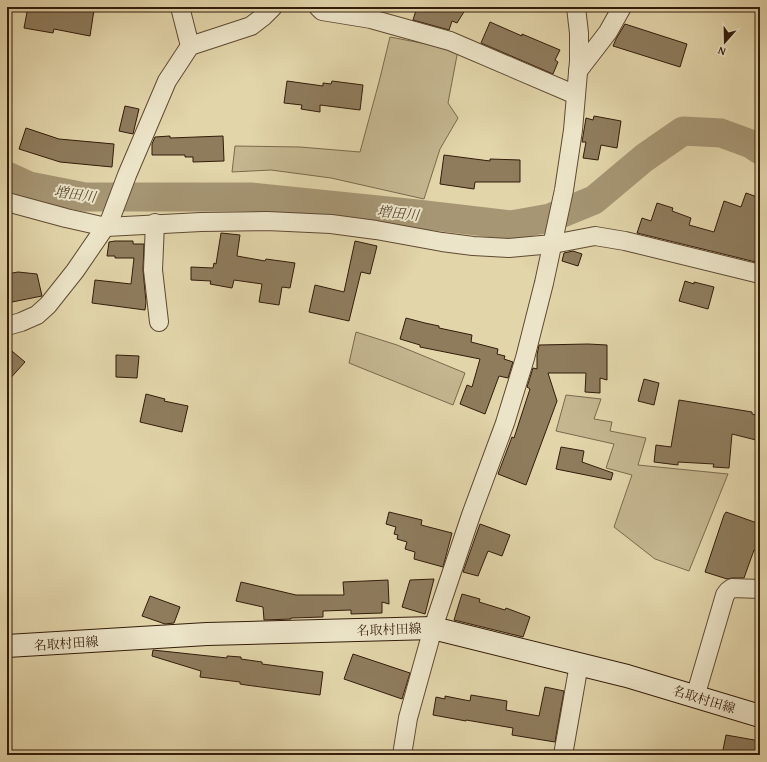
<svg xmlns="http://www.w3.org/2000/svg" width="767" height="762" font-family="'Gentium Book Plus','Noto Serif JP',serif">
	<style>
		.green { fill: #c4b68f; stroke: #7c694c }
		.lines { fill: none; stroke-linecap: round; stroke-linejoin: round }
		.river { stroke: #a69674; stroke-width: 29 }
		.building { fill: #8e7c5d; stroke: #331c0a }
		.street-casing { stroke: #5f4a32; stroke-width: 20 }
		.secondary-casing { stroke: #331c0a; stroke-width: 24 }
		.street { stroke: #ece4c8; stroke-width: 18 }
		.secondary { stroke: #ece4c8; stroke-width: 22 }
		.labels { text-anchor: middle; stroke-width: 4; stroke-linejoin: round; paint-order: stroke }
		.street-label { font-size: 13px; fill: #331c0a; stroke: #ece4c8 }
		.water-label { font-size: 14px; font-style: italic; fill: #5b472f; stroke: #ece4c8 }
	</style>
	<rect width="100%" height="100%" fill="#e2d5aa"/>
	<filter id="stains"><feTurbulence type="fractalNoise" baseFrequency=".005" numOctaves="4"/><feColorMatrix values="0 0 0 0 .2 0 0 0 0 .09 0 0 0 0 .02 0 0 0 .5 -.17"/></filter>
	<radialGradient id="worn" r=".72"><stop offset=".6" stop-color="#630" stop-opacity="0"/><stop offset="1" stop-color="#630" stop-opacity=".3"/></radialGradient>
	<g class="green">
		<polygon points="390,37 458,50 448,103 458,118 440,149 424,199 331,178 271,170 232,172 235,146 300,147 360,152 379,82"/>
		<polygon points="356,332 397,345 465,373 453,405 349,363"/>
		<polygon points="566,395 601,399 594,419 612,422 610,431 646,438 638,465 728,474 689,571 655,559 614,527 632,475 606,468 614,444 556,431"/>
	</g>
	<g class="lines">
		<polyline class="river" points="7,176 29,186 85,197 251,197 417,214 511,225 550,218 594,200 644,158 683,131 721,133 751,144 760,150"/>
	</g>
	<g class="building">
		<polygon points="28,7 81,7 94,10 90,36 54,29 53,33 24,28"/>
		<polygon points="417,7 467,7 457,23 452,21 449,30 413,20"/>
		<polygon points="490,22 522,36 522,34 560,50 555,60 558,62 553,74 481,43"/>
		<polygon points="625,24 687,44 680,67 613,46 616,39"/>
		<polygon points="287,81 323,86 323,83 331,84 332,81 363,85 360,110 320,105 320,112 301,109 302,105 284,103"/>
		<polygon points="125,106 139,109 133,134 119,131"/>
		<polygon points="594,116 621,121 617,148 601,145 598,160 583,158 586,142 582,142 586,118 593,120"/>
		<polygon points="26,128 59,139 114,144 112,167 60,162 19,149"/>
		<polygon points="170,136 170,138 223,136 224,161 193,162 193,157 185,157 185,155 152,155 152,144 155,137"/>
		<polygon points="444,155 490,161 490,159 520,160 520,182 475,182 474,189 440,184"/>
		<polygon points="746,193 760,198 760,263 637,233 642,218 651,221 657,203 673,208 672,211 691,218 689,225 714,232 724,201 741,207"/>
		<polygon points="221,233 240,235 237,256 265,261 266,259 295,263 290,288 282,287 279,305 259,302 262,284 234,280 232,288 210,284 211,281 191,280 191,267 213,268 214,263 216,264"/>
		<polygon points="115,241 133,241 133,244 144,244 143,270 146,302 145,310 92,303 95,280 131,284 134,258 115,258 115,256 107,256 109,242"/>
		<polygon points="355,241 377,246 370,274 361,272 349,321 309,312 315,285 344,292"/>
		<polygon points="573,251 582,254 578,266 562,261 564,253"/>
		<polygon points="18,272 37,274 42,296 7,303 7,274"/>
		<polygon points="685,281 694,284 694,282 714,287 708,309 679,301"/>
		<polygon points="406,318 425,323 439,326 439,328 472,335 471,342 498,349 497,354 505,356 504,359 513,362 508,378 499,376 485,414 460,404 467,385 472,387 480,359 420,347 420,345 400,339"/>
		<polygon points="588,344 607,345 607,380 600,378 600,393 585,392 586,373 548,373 557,401 526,485 498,474 512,437 514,438 530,389 527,387 533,368 537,369 537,355 539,345"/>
		<polygon points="7,347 25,362 7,382"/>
		<polygon points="116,355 139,356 137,378 116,377"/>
		<polygon points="644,379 659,383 654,405 638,401"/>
		<polygon points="146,394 165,399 164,401 188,406 182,432 140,422"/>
		<polygon points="679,400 752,412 752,414 760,416 760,441 732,434 729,468 713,467 714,464 678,462 678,465 654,462 656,445 671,447"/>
		<polygon points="561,447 584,451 582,462 613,473 611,480 556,469"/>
		<polygon points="389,512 422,520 421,525 452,533 443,567 414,559 415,552 405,549 407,542 397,539 398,535 394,534 396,527 386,524"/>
		<polygon points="726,512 760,524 760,552 754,550 744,578 732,578 727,579 705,572 724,515"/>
		<polygon points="480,524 510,535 502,556 488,551 478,576 463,572"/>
		<polygon points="434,579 425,614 402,607 410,580"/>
		<polygon points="388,580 389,604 382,602 382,613 351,614 351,610 323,611 323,617 291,618 291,619 264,620 263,607 236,601 241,582 296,595 344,595 343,582"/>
		<polygon points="462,594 480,599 479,602 505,610 506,608 530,617 523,637 454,620"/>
		<polygon points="150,596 180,607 174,623 165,624 142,616"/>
		<polygon points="153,650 227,658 227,656 241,657 241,659 262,662 262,664 323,672 320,695 246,685 240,684 240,682 200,677 201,671 152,656"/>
		<polygon points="353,654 410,673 402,699 344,679"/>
		<polygon points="545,687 564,691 555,742 512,735 513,728 466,720 466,721 433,715 436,697 445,699 445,696 470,701 471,695 507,701 506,710 539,716"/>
		<polygon points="726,735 760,741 759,755 722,755"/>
	</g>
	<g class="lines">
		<g class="street-casing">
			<g id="street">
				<polyline points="180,7 190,46"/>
				<polyline points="318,7 322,11 371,19 450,41 576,95"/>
				<polyline points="578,71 608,32 622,7"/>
				<polyline points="7,202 66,218 106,227 201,222 267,221 331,224 376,230 442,242 473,246 509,248 553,244 595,236 625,241 760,274"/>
				<polyline points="155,223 153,270 159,322"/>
				<polyline points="7,326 21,322 37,315 48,305 75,271 110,220 127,175 167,81 190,46 251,26 264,16 273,7"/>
				<polyline points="695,697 725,595 728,591 732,588 760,589"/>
				<polyline points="402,755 408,718 433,628 471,515 505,423 525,358 544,283 564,190 573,130 579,61 579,33 576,7"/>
				<polyline points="563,755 579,664"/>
			</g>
		</g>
		<g class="secondary-casing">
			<polyline id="secondary" points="7,646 207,634 433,628 627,676 760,716"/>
		</g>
		<use href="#street" class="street"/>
		<use href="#secondary" class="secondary"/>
	</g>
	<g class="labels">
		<g class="street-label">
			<text transform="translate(389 629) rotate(-2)" y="5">名取村田線</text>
			<text transform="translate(66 643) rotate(-4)" y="5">名取村田線</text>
			<text transform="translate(704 699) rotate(17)" y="5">名取村田線</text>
		</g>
		<g class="water-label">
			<text transform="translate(75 194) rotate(8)" y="5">増田川</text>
			<text transform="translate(398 213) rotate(6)" y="5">増田川</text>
		</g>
	</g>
	<rect width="767" height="762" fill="none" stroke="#e2d5aa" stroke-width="24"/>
	<rect x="8" y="8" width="751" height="746" fill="none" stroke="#331c0a" stroke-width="2"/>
	<rect x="12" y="12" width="743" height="738" fill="none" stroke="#331c0a"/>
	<g transform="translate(725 42) rotate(200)" stroke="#ece4c8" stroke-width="3" paint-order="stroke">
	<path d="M0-3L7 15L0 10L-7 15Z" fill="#331c0a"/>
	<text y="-6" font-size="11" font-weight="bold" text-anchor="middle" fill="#331c0a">N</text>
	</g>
	<rect width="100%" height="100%" filter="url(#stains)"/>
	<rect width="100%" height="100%" fill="url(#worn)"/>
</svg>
